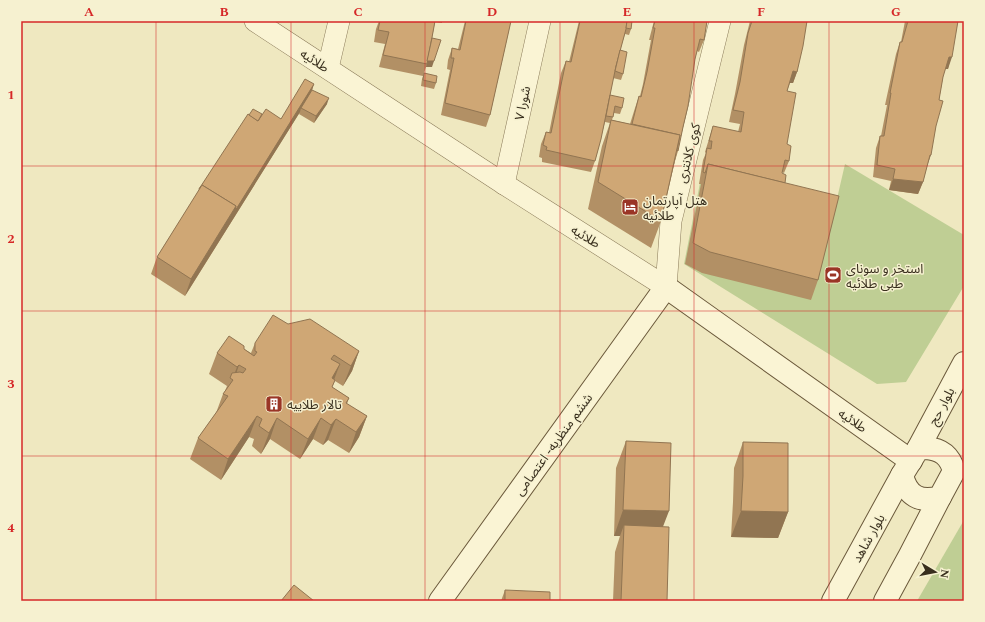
<svg xmlns="http://www.w3.org/2000/svg" width="985" height="622" font-family="Spectral,'Noto Sans Arabic',serif">
	<style>
		.green { fill: #bfce94 }
		.lines { fill: none; stroke-linecap: round; stroke-linejoin: round }
		.minor-casing { stroke: #897958; stroke-width: 22 }
		.secondary-casing { stroke: #6b593b; stroke-width: 24 }
		.minor { stroke: #faf4d4; stroke-width: 21 }
		.secondary { stroke: #faf4d4; stroke-width: 22 }
		.wall { fill: #b29065 }
		.shaded-wall { fill: #917552 }
		.building { fill: #cfa775; stroke: #917552 }
		.grid { fill: none; stroke: #d62828; stroke-width: 1; stroke-opacity: 0.55 }
		.labels { text-anchor: middle; stroke-width: 3; stroke-linejoin: round; paint-order: stroke }
		.street-label { font-size: 13px; fill: #382e1d; stroke: #f6f1d0 }
		.poi-label { font-size: 13px; fill: #382e1d; stroke: #f6f1d0; text-anchor: start }
		.neatline { fill: none; stroke: #d62828; stroke-width: 1.5 }
		.grid-label { font-size: 13px; text-anchor: middle; font-weight: bold; fill: #d62828 }
	</style>
	<rect width="100%" height="100%" fill="#efe8c0"/>
	<g class="green">
		<polygon points="845,164 964,235 964,286 906,382 877,384 684,264 700,183 833,216"/>
		<polygon points="964,520 964,601 917,601"/>
	</g>
	<g class="lines">
		<g class="minor-casing">
			<g id="minor">
				<polyline points="255,21 504,184 666,287 671,221 720,21"/>
				<polyline points="328,68 339,21"/>
				<polyline points="504,184 540,21"/>
			</g>
		</g>
		<g class="secondary-casing">
			<g id="secondary">
				<path d="M 926,448 C 941,449 950,456 954,471 L 940,497 C 920,503 907,496 902,475 L 918,449 Z"/>
				<polyline points="918,449 964,363"/>
				<polyline points="440,601 666,287 911,461"/>
				<polyline points="833,601 902,475"/>
				<polyline points="885,601 910,555 940,497"/>
			</g>
		</g>
		<use href="#minor" class="minor"/>
		<use href="#secondary" class="secondary"/>
	</g>
	<g class="wall">
		<polygon points="379,21 442,21 442,23 435,22 432,38 432,67 426,67 423,76 379,67 385,44 374,42 376,29"/>
		<polygon points="465,21 511,21 490,115 486,127 441,115 450,70 447,69 448,60 452,48 458,49"/>
		<polygon points="579,21 632,21 631,29 629,35 625,34 620,50 623,74 621,80 613,78 610,95 622,108 620,114 614,113 612,120 630,124 635,108 639,96 640,96 643,84 651,40 649,40 654,21 707,21 704,40 699,52 697,51 695,59 678,151 675,161 661,221 651,248 588,209 602,146 610,123 605,122 595,161 591,172 542,162 542,158 539,157 541,144 546,132 549,133 561,73 566,61 569,62"/>
		<polygon points="750,21 807,21 797,72 793,83 790,83 787,91 787,144 789,161 784,173 782,172 782,173 785,183 818,280 811,300 702,273 685,264 701,184 699,184 703,160 706,153 705,152 713,126 738,132 740,124 729,122 735,94 744,45"/>
		<polygon points="905,21 958,21 948,69 945,69 943,77 939,100 936,126 927,166 923,182 918,194 889,190 891,181 873,177 876,148 880,136 881,136 887,105 885,105 896,54 900,42 901,42"/>
		<polygon points="424,73 436,83 434,89 421,86 422,79"/>
		<polygon points="314,84 312,90 327,104 314,123 299,114 300,112 185,296 151,274 157,257 198,192 199,189 249,115 262,114 281,119"/>
		<polygon points="288,324 359,351 352,371 343,386 335,381 332,387 349,398 347,404 367,416 359,437 349,453 328,440 323,445 313,439 300,459 270,439 261,454 252,446 254,439 249,437 221,480 190,459 198,438 216,413 223,394 225,391 227,386 209,374 217,353 244,349 251,353 255,343"/>
		<polygon points="626,441 663,527 667,601 613,601 615,552 620,536 614,536 616,468"/>
		<polygon points="743,442 788,512 778,538 731,537 733,502 734,468"/>
		<polygon points="505,590 550,601 501,601"/>
	</g>
	<g class="shaded-wall">
		<polygon points="949,57 952,57 948,69 944,69"/>
		<polygon points="426,61 434,61 432,67 426,67 427,64"/>
		<polygon points="793,71 797,72 793,83 789,83"/>
		<polygon points="314,84 310,96 301,108 300,112 185,296 191,279 236,206"/>
		<polygon points="329,98 327,104 314,123 316,116"/>
		<polygon points="930,155 931,155 927,166 925,166"/>
		<polygon points="893,179 923,182 918,194 889,190"/>
		<polygon points="359,351 352,371 343,386 351,366"/>
		<polygon points="340,364 332,385 332,378"/>
		<polygon points="239,365 232,386 233,380 232,380 237,367"/>
		<polygon points="257,416 249,437 221,480 228,459"/>
		<polygon points="367,416 359,437 349,453 356,432"/>
		<polygon points="277,418 270,439 261,454 269,433"/>
		<polygon points="321,418 313,439 300,459 308,439"/>
		<polygon points="336,419 328,440 323,445 331,425"/>
		<polygon points="623,510 669,511 659,537 624,525 620,536 614,536"/>
		<polygon points="741,511 788,512 778,538 731,537"/>
	</g>
	<g class="building">
		<polygon points="380,21 435,21 433,32 427,64 383,55 389,32 378,30"/>
		<polygon points="466,21 511,21 490,115 445,103 454,58 451,58 452,48 460,50"/>
		<polygon points="580,21 627,21 626,29 616,66 601,139 595,161 546,150 547,147 543,145 546,132 551,133 566,61 571,62"/>
		<polygon points="627,21 632,21 631,29 626,28"/>
		<polygon points="655,21 707,21 704,40 700,39 695,59 688,106 683,127 678,151 677,150 680,135 632,124 639,96 641,97 647,72 655,28 653,28"/>
		<polygon points="752,21 807,21 803,46 797,72 793,71 787,91 796,93 787,144 791,146 789,161 785,160 782,173 786,175 785,183 708,164 705,173 703,172 707,148 711,149 712,141 709,141 713,126 741,132 744,112 733,110 740,82 748,33"/>
		<polygon points="908,21 958,21 952,57 949,57 943,77 939,100 943,101 936,126 931,155 930,155 923,182 893,179 895,169 877,165 880,136 884,136 891,93 890,93 900,42 902,42"/>
		<polygon points="432,38 441,40 434,61 427,61"/>
		<polygon points="620,50 627,52 623,74 615,71"/>
		<polygon points="424,73 437,76 436,83 423,80"/>
		<polygon points="305,79 314,84 235,211 236,206 202,185 199,189 248,114 258,121 266,109 281,119"/>
		<polygon points="312,90 329,98 316,116 301,108"/>
		<polygon points="610,95 624,98 622,108 615,106 613,117 606,116"/>
		<polygon points="253,109 262,114 258,121 249,115"/>
		<polygon points="611,120 680,135 661,221 598,182"/>
		<polygon points="708,164 839,196 818,280 710,252 693,243"/>
		<polygon points="202,185 236,206 191,279 157,257"/>
		<polygon points="273,315 288,324 310,319 359,351 351,366 334,355 331,359 340,364 332,378 335,380 332,387 349,398 346,403 367,416 356,432 336,419 331,425 321,418 308,439 277,418 269,433 259,426 262,419 257,416 228,459 198,438 228,396 223,394 233,380 230,378 232,373 240,372 243,373 246,369 239,365 237,367 217,353 229,336 244,346 244,349 254,356 257,352 255,351 255,343"/>
		<polygon points="626,441 671,443 669,511 623,510"/>
		<polygon points="743,442 788,443 788,512 741,511 743,476"/>
		<polygon points="624,525 669,527 667,601 621,601"/>
		<polygon points="294,585 314,601 281,601"/>
		<polygon points="505,590 550,592 550,601 505,601"/>
	</g>
	<path class="grid" d="M 156,21 L 156,601M 291,21 L 291,601M 425,21 L 425,601M 560,21 L 560,601M 694,21 L 694,601M 829,21 L 829,601M 21,166 L 964,166M 21,311 L 964,311M 21,456 L 964,456"/>
	<defs>
		<g id="hotel-square" transform="scale(0.9)"><rect x="-9" y="-9" width="18" height="18" rx="4" fill="#9a3526" stroke="#f6f1d0"/><path d="M-6-4.5h1.5V1H6V5H4.5V3h-9V5H-6ZM-4 0a1.8 1.8 0 1 1 3.6 0ZM.5 0V-2.5h3Q6-2.5 6 0Z" fill="#fff"/></g>
		<g id="stadium-square" transform="scale(0.9)"><rect x="-9" y="-9" width="18" height="18" rx="4" fill="#9a3526" stroke="#f6f1d0"/><path d="M0-5a6.5 5 0 1 0 0 10a6.5 5 0 1 0 0-10ZM-3.5-1.8h7v3.6h-7Z" fill="#fff"/></g>
		<g id="building-square" transform="scale(0.9)"><rect x="-9" y="-9" width="18" height="18" rx="4" fill="#9a3526" stroke="#f6f1d0"/><path d="M-4-6H4V6H1V3H-1V6H-4ZM-2.5-4.3h1.7v1.8h-1.7ZM.8-4.3h1.7v1.8H.8ZM-2.5-1h1.7V.8h-1.7ZM.8-1h1.7V.8H.8Z" fill="#fff"/></g>
	</defs>
	<g fill-rule="evenodd">
		<use href="#hotel-square" x="630" y="207"/>
		<use href="#stadium-square" x="833" y="275"/>
		<use href="#building-square" x="274" y="404"/>
	</g>
	<g class="labels">
		<g class="street-label">
			<text transform="translate(315 60) rotate(33)" y="5">طلائیه</text>
			<text transform="translate(522 103) rotate(-78)" y="5">شورا ۷</text>
			<text transform="translate(688 153) rotate(-76)" y="5">کوی کلانتری</text>
			<text transform="translate(586 236) rotate(32)" y="5">طلائیه</text>
			<text transform="translate(941 406) rotate(-62)" y="5">بلوار حج</text>
			<text transform="translate(853 420) rotate(35)" y="5">طلائیه</text>
			<text transform="translate(553 444) rotate(-54)" y="5">ششم منظریه- اعتصامی</text>
			<text transform="translate(868 538) rotate(-61)" y="5">بلوار شاهد</text>
		</g>
		<g class="poi-label">
			<text x="643" y="205">هتل آپارتمان<tspan x="643" dy="15">طلائیه</tspan></text>
			<text x="846" y="273">استخر و سونای<tspan x="846" dy="15">طبی طلائیه</tspan></text>
			<text x="287" y="409">تالار طلاییه</text>
		</g>
	</g>
	<rect width="985" height="622" fill="none" stroke="#f6f1d0" stroke-width="44"/>
	<g transform="translate(935 572) rotate(100)" stroke="#f6f1d0" stroke-width="3" paint-order="stroke">
	<path d="M0-3L7 15L0 10L-7 15Z" fill="#382e1d"/>
	<text y="-6" font-size="11" font-weight="bold" text-anchor="middle" fill="#382e1d">N</text>
	</g>
	<rect x="22" y="22" width="941" height="578" class="neatline"/>
	<g class="grid-label">
		<text x="89" y="16">A</text>
		<text x="224" y="16">B</text>
		<text x="358" y="16">C</text>
		<text x="492" y="16">D</text>
		<text x="627" y="16">E</text>
		<text x="761" y="16">F</text>
		<text x="896" y="16">G</text>
		<text x="11" y="99">1</text>
		<text x="11" y="243">2</text>
		<text x="11" y="388">3</text>
		<text x="11" y="532">4</text>
	</g>
</svg>
